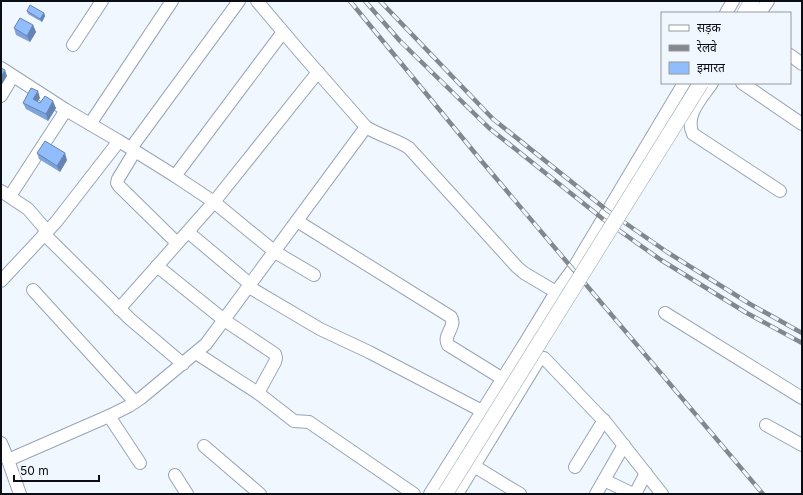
<svg xmlns="http://www.w3.org/2000/svg" width="803" height="495" font-family="Inter,'Noto Sans Devanagari',sans-serif">
	<style>
		.lines { fill: none; stroke-linecap: round; stroke-linejoin: round }
		.minor-casing { stroke: #98a4b6; stroke-width: 14 }
		.major-casing { stroke: #98a4b6; stroke-width: 16 }
		.minor { stroke: #fff; stroke-width: 12 }
		.major { stroke: #fff; stroke-width: 15 }
		.rail-casing { stroke: #83888f; stroke-width: 4.5 }
		.rail { stroke: #f1f7fe; stroke-width: 3; stroke-dasharray: 9; stroke-linecap: butt }
		.major-bridge-casing { stroke: #98a4b6; stroke-width: 16; stroke-linecap: butt }
		.major-bridge { stroke: #fff; stroke-width: 15 }
		.wall { fill: #7ea3da }
		.shaded-wall { fill: #6684b1 }
		.building { fill: #92bdfd; stroke: #6684b1 }
	</style>
	<rect width="100%" height="100%" fill="#f1f7fe"/>
	<g class="lines">
		<g class="minor-casing">
			<g id="minor">
				<path d="M 257,1 L 301,53 L 366,127 C 380,136 396,139 409,148 L 517,267 L 524,273 L 556,292"/>
				<polyline points="726,13 733,1"/>
				<polyline points="760,13 768,1"/>
				<polyline points="73,45 102,1"/>
				<polyline points="790,55 802,64"/>
				<polyline points="1,68 66,110 119,141 175,176 214,202 275,252 314,275"/>
				<path d="M 712,83 C 702,98 684,115 693,134 L 780,191"/>
				<polyline points="742,83 802,124"/>
				<polyline points="1,96 13,76"/>
				<polyline points="90,124 172,1"/>
				<polyline points="131,148 239,1"/>
				<polyline points="135,151 118,179 117,183 119,186 177,243"/>
				<polyline points="175,176 283,32"/>
				<polyline points="1,191 28,209 47,231"/>
				<polyline points="10,196 66,110"/>
				<path d="M 297,221 L 451,317 C 457,327 442,335 448,345 L 503,379"/>
				<polyline points="188,232 250,284"/>
				<polyline points="44,234 130,319 183,364"/>
				<polyline points="157,266 224,320 275,354 276,358 275,362 258,393"/>
				<polyline points="1,281 56,222 119,141"/>
				<polyline points="249,287 320,329 369,352 482,411"/>
				<polyline points="33,290 135,402"/>
				<polyline points="119,309 214,202 318,72"/>
				<polyline points="665,313 802,398"/>
				<polyline points="196,353 258,393 294,421 309,422 414,494"/>
				<polyline points="109,416 140,463"/>
				<polyline points="766,425 802,445"/>
				<polyline points="1,443 8,460 20,494"/>
				<polyline points="204,446 260,494"/>
				<polyline points="8,460 109,416 129,406 141,398 206,344 366,127"/>
				<polyline points="474,466 520,494"/>
				<polyline points="575,467 604,420"/>
				<polyline points="175,475 187,494"/>
				<polyline points="604,480 633,494"/>
				<polyline points="430,494 525,343 556,292 573,269 684,83"/>
				<polyline points="457,494 538,361 541,358 544,358 607,424 662,494"/>
				<polyline points="596,494 624,445"/>
				<polyline points="635,494 646,473"/>
			</g>
		</g>
		<g class="major-casing">
			<polyline id="major" points="745,13 752,1"/>
		</g>
		<use href="#minor" class="minor"/>
		<use href="#major" class="major"/>
		<g class="rail-casing">
			<g id="rail">
				<polyline points="350,1 484,164 763,494"/>
				<polyline points="365,1 400,41 489,128 603,219 661,260 745,312 802,343"/>
				<polyline points="380,1 493,119 608,211 667,252 750,304 802,333"/>
			</g>
		</g>
		<use href="#rail" class="rail"/>
		<g class="major-bridge-casing">
			<polyline id="major-bridge" points="445,494 701,83"/>
		</g>
		<use href="#major-bridge" class="major-bridge"/>
	</g>
	<g class="wall">
		<polygon points="27,11 44,13 45,16 42,22 28,14"/>
		<polygon points="33,25 36,32 30,42 16,35 14,28"/>
		<polygon points="40,98 37,102 40,103 56,108 48,121 26,109 23,103"/>
		<polygon points="37,153 67,160 60,172 39,159"/>
	</g>
	<g class="shaded-wall">
		<polygon points="44,13 45,16 42,22 40,19"/>
		<polygon points="33,25 36,32 30,42 27,36"/>
		<polygon points="5,70 7,76 1,86 1,77"/>
		<polygon points="38,91 40,98 35,105 33,99"/>
		<polygon points="53,101 56,108 48,121 46,114"/>
		<polygon points="65,153 67,160 60,172 57,166"/>
	</g>
	<g class="building">
		<polygon points="30,5 44,13 40,19 27,11"/>
		<polygon points="20,18 33,25 27,36 14,28"/>
		<polygon points="1,68 5,70 1,77"/>
		<polygon points="31,88 38,91 33,99 40,103 45,96 53,101 46,114 23,103"/>
		<polygon points="45,141 65,153 57,166 37,153"/>
	</g>
	<rect width="803" height="495" fill="none" stroke="#0a0e14" stroke-width="4"/>
	<rect x="661" y="12" width="130" height="72" fill="#f1f7fe" stroke="#959aa0"/>
	<rect x="669" y="25" width="20" height="6" fill="#ffffff" stroke="#959aa0"/>
	<text x="697" y="32" font-size="12" fill="#0a0e14">सड़क</text>
	<rect x="669" y="45" width="20" height="6" fill="#83888f" stroke="#959aa0"/>
	<text x="697" y="52" font-size="12" fill="#0a0e14">रेलवे</text>
	<rect x="669" y="62" width="20" height="12" fill="#92bdfd" stroke="#959aa0"/>
	<text x="697" y="72" font-size="12" fill="#0a0e14">इमारत</text>
	<path d="M14 475v6h85v-6" fill="none" stroke="#0a0e14" stroke-width="2"/>
	<text x="20" y="475" font-size="12" fill="#0a0e14" stroke="#f1f7fe" stroke-width="3" paint-order="stroke">50 m</text>
</svg>
